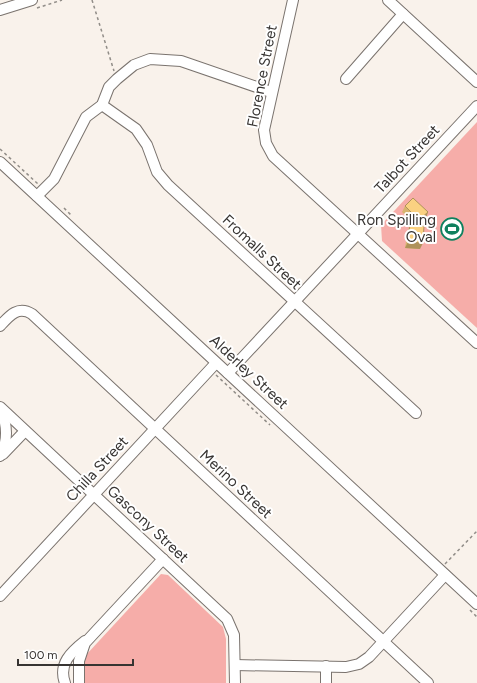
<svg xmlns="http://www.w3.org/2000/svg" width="477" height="683" font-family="Figtree,sans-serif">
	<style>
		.green { fill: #f6ada9 }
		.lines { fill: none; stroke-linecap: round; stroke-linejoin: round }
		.minor-casing { stroke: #7a736e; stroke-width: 12 }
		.path { stroke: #918d88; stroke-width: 1.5; stroke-dasharray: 3 3; stroke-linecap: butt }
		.minor { stroke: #fff; stroke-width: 10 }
		.wall { fill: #d7b46f }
		.shaded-wall { fill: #af925a }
		.building { fill: #fad181; stroke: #af925a }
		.labels { text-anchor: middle; stroke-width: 4; stroke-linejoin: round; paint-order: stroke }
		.street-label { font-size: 15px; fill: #373432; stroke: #fff }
		.poi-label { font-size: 15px; fill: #373432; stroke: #fff; text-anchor: end }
	</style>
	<rect width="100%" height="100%" fill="#f9f2eb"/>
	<g class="green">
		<polygon points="477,122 477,328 382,241 381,225"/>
		<polygon points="161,574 168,575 223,627 226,639 226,683 84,683 84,669 86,655"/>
	</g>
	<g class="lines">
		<g class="minor-casing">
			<g id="minor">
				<polyline points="293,0 264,130 266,143 273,156 477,343"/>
				<polyline points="388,0 477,82"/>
				<polyline points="0,10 32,0"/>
				<polyline points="346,79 403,14"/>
				<polyline points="102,105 136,129 147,145 157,172 168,185 416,413"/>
				<polyline points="0,162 477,604"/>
				<polyline points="37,196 54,179 86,117 102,105 109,87 117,79 134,65 150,59 181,61 271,92"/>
				<path d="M 0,326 C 9,316 18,305 32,314 L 428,683"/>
				<polyline points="228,373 477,106"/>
				<polyline points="0,407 227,619 234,635 235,683"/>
				<path d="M 0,409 C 8,424 8,442 0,456"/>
				<polyline points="3,454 25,431"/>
				<polyline points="0,596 216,363"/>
				<polyline points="235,665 346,667 359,664 369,657 445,575"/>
				<polyline points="326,666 326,683"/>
				<path d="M 65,683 C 58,664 71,652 85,641"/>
				<polyline points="79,683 79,661 85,643 163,559"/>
			</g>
		</g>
		<g class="path">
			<polyline points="92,0 114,71"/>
			<polyline points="37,8 62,0"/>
			<polyline points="0,149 38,184"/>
			<polyline points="64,208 71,215"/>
			<polyline points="216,375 270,425"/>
			<polyline points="445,564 477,531"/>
			<polyline points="470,610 477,617"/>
		</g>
		<use href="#minor" class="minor"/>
	</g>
	<polygon class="wall" points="405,206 428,212 426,218 418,225 420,249 405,248 408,230 410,224 415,224 402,212"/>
	<g class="shaded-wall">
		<polygon points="428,212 426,218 416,226 419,220"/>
		<polygon points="408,242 423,243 420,249 405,248"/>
	</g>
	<g class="building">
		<polygon points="413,198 428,212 419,220 405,206"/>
		<polygon points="410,224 424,226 423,243 408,242"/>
	</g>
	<defs>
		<g id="stadium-ring" transform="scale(1.15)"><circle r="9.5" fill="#fff" stroke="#0f805e" stroke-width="1.5"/><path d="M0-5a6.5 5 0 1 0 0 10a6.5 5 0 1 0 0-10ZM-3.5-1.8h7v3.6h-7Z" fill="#0f805e"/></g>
	</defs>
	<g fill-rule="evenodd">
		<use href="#stadium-ring" x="452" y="229"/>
	</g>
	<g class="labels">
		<g class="street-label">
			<text transform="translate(262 76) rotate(-79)" y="5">Florence Street</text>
			<text transform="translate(407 159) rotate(-47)" y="5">Talbot Street</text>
			<text transform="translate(262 252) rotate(43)" y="5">Fromalls Street</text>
			<text transform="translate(249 372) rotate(43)" y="5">Alderley Street</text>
			<text transform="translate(97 469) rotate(-47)" y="5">Chilla Street</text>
			<text transform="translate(236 484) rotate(43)" y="5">Merino Street</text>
			<text transform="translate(148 524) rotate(43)" y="5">Gascony Street</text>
		</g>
		<g class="poi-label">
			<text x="436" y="225">Ron Spilling<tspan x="436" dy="17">Oval</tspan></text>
		</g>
	</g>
	<path d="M18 659v6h115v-6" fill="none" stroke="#373432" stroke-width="2"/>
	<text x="24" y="659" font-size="12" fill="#373432" stroke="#ffffff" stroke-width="3" paint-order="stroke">100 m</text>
</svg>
